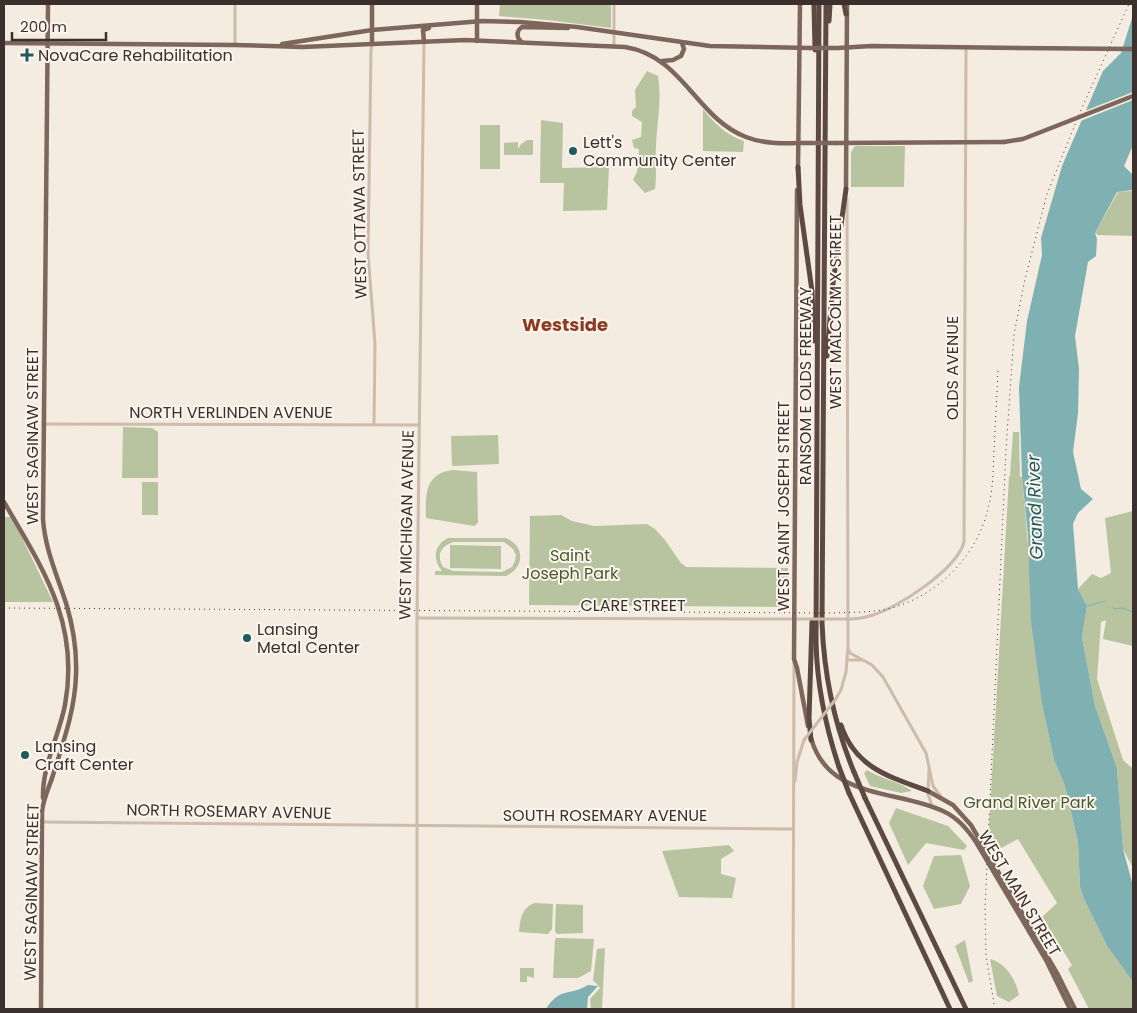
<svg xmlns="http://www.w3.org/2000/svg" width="1137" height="1013" font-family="Poppins,sans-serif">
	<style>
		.green { fill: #b8c4a0; fill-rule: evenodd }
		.water { fill: #7fb0b2 }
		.pier { fill: #f4ebe1 }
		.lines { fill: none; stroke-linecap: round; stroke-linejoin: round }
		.stream { stroke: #7fb0b2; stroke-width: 1 }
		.minor { stroke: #cdbbac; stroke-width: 3 }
		.major { stroke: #7d675c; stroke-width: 4.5 }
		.highway { stroke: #5c4a42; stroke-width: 5 }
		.rail { stroke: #3b302b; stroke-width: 1; stroke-dasharray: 1 4; stroke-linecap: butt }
		.minor-bridge { stroke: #cdbbac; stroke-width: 3 }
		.major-bridge { stroke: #7d675c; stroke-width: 4.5 }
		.highway-bridge { stroke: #5c4a42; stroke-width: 5 }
		.poi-dot { fill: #1f5a5e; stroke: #fbf5ee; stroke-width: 2 }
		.labels { text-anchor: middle; stroke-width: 4; stroke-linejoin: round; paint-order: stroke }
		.poi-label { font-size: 16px; fill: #3b302b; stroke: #fbf5ee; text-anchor: start }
		.street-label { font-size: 16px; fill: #3b302b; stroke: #fbf5ee }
		.park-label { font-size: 16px; fill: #4a5a2e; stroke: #fbf5ee }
		.neighbourhood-label { font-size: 18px; font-weight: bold; fill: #8c3b22; stroke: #fbf5ee }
		.water-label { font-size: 18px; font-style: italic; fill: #1f5a5e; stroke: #fbf5ee }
	</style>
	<rect width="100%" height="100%" fill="#f4ebe1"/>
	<g class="green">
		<polygon points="500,4 611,4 611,28 547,20 499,16"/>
		<path d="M 647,71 L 658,76 C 662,99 657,122 656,146 C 655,161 657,175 655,189 L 645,193 L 633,180 L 637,172 L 639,149 L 634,148 L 632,140 L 641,137 L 642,122 L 632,116 L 632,111 L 636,107 L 635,90 Z"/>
		<path d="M 703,109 C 714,123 726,135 744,141 L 743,152 L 703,151 Z"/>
		<polygon points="541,120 563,123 562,168 609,167 607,210 563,211 564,183 540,183"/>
		<rect x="480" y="125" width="20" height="44"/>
		<polygon points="527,140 533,140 533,154 531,155 504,155 504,143 518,142 518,149 521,144"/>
		<polygon points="855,146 905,146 904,187 851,187 851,152"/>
		<polygon points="1133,191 1133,236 1098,235 1095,233 1118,192"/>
		<polygon points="123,427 152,428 158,432 158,478 122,478"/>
		<polygon points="1013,432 1019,432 1020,477 1022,477 1042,704 1054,760 1065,786 1078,842 1080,887 1084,899 1107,946 1133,982 1133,1009 1089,1009 1068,969 1072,965 1042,917 1057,903 1018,839 990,854 988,845 1009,477 1010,476"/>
		<polygon points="498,435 499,464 452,466 451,436"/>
		<path d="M 453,470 L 477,472 L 478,523 L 474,526 L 426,518 C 425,495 425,473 453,470 Z"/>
		<rect x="142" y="482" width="16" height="33"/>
		<polygon points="1133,511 1133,646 1103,639 1106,620 1101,622 1097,679 1123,760 1133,769 1133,868 1123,849 1117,768 1095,706 1082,637 1087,606 1078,589 1092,574 1101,578 1111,573 1105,518"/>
		<polygon points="561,515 572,521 594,526 647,524 655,529 665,540 681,563 686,567 788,568 788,607 529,605 530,516"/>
		<polygon points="4,517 12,517 53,602 4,602"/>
		<path d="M 448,538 L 506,538 C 525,546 525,567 506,576 L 435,575 L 435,571 L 442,571 C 432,559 434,545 448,538 ZM 454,542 L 504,542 L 513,549 L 516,555 L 515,561 L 512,567 L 502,572 L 453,571 L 443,567 C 436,555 441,545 454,542 Z"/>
		<polygon points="450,545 501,546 501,569 450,568"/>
		<path d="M 867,770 C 881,779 899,781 912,791 L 901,793 L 870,786 L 864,773 Z"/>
		<polygon points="896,808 948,826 967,846 964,850 926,843 908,865 889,823"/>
		<polygon points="729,845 734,851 721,859 721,874 736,878 732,898 679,897 662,851"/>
		<polygon points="961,855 970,886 961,904 934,909 923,886 934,856"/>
		<path d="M 535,903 L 553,904 L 552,929 L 548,934 L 519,932 C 520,919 522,907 535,903 Z"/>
		<polygon points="556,904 583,905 583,933 557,934 555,931"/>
		<polygon points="556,938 594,939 591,971 578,978 553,978 555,940"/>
		<polygon points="965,940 973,981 969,983 955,946"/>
		<polygon points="605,948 602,1009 591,1009 590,999 600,988 593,980 597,949"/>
		<path d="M 990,959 C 1006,963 1016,980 1019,995 L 1009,1002 L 997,996 Z"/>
		<polygon points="520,968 534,968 534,978 527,976 527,982 520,982"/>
	</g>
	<g class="water">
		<polygon points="1133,15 1133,145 1124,166 1133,175 1133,190 1117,192 1095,233 1097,239 1096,256 1088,262 1075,336 1079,369 1078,413 1073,452 1081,489 1093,499 1078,513 1073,524 1078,589 1087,606 1082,637 1095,706 1117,768 1123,849 1133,886 1133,982 1107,946 1084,899 1080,887 1078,842 1065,786 1054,760 1042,704 1031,621 1028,536 1022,477 1019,387 1027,321 1042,255 1041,238 1062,166 1103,71 1121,53"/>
		<path d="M 588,985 L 598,986 L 588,997 L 587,1009 L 546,1009 C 561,986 568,997 588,985 Z"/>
	</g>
	<polygon class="pier" points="1133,92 1133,100 1078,122 1082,112"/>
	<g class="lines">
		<g class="stream">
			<polyline points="1087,606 1105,601"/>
			<polyline points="1113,607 1114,609 1122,608 1133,612"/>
		</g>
		<g class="minor">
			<polyline points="372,44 371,50 368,253 375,344 374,424"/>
			<polyline points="235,45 235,4"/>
			<polyline points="614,47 614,4"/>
			<polyline points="43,424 419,425"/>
			<polyline points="417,618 811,619"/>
			<path d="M 831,619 C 845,619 859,620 873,615 C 899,607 957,569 964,542 L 966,48"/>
			<polyline points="849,650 850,653 872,665 883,677 926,753 933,786 942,798"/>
			<polyline points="847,660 862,660"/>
			<polyline points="841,690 846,672 848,646 847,199"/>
			<polyline points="929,769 928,794 932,806"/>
			<polyline points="795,781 797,762 804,740"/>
			<polyline points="42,822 793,829"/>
			<polyline points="417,1009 417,618 424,42"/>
			<polyline points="793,1009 794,663"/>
		</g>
		<g class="major">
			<polyline points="477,41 477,4"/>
			<polyline points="424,42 423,30 429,28"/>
			<path d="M 522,42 C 516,38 516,31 522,27 L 568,28"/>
			<path d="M 4,43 L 235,45 L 303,47 L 465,40 L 625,47 C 683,56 696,118 746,137 C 766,145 789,143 810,143"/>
			<polyline points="282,44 372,30 482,21 520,22 577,27 710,46 810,48"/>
			<polyline points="372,44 372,4"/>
			<polyline points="838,48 871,46 1018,48"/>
			<polyline points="662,61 673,60 681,56 684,49 682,43"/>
			<polyline points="837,143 1004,142"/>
			<polyline points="798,170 800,4"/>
			<polyline points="846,189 847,4"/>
			<polyline points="797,190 794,659 797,668 808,726"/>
			<path d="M 4,502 C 43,569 80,623 65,705 C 59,736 42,766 43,798"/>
			<path d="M 811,738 C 828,800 896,789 943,811 C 958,818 967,829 976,842 L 1046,960 L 1070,1009"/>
			<polyline points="928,791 953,805 971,825 1058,975 1075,1009"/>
			<path d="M 41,1009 L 42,812 C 43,799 49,788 53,775 C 63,743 75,710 76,675 C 77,651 73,626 66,603 C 57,575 45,549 43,519 L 48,4"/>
		</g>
		<g class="highway">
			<polyline points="814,4 815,50"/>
			<path d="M 819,4 L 816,642 C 817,685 825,725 839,767"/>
			<path d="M 826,4 L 822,623 C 824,674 834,724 854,772"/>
			<polyline points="844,4 846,14"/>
			<polyline points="829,21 830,4"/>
			<polyline points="798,167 800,205 812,291 814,341"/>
			<polyline points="827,356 833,283 846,189"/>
			<path d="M 841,725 C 855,768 890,777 928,791"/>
			<polyline points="811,740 809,718 812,622"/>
			<polyline points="849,793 950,1009"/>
			<polyline points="865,798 966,1009"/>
		</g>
		<g class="rail">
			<path d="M 4,608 L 831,613 C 850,612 869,613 888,609 C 936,597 976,558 988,509 C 993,491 993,472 994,453 C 995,425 997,397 998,369"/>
			<polyline points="995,1009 986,956 985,908 1006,449 1014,334 1025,279 1047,194 1080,112 1129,4"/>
		</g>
		<g class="minor-bridge">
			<polyline points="811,619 831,619"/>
			<polyline points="804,740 835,700 841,690"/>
		</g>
		<g class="major-bridge">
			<polyline points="810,48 838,48"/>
			<polyline points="1018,48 1133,49"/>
			<polyline points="1004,142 1023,139 1133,96"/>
			<polyline points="810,143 837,143"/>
		</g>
		<g class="highway-bridge">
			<polyline points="839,767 849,793"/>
			<polyline points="854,772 865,798"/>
		</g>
	</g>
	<g class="poi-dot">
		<path d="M24.5 47.5h5v5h5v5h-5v5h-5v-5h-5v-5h5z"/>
		<circle cx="573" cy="151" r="5"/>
		<circle cx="247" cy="638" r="5"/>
		<circle cx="25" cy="755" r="5"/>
	</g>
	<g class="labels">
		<g class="poi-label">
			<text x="38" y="61">NovaCare Rehabilitation</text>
			<text x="583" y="148">Lett's<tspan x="583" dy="18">Community Center</tspan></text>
			<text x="257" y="635">Lansing<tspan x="257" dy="18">Metal Center</tspan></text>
			<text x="35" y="752">Lansing<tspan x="35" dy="18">Craft Center</tspan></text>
		</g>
		<g class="street-label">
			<text transform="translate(359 214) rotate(-91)" y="6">WEST OTTAWA STREET</text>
			<text transform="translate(835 312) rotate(-90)" y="6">WEST MALCOLM X STREET</text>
			<text transform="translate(952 368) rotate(-90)" y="6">OLDS AVENUE</text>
			<text transform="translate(805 386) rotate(-90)" y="6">RANSOM E OLDS FREEWAY</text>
			<text x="231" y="418">NORTH VERLINDEN AVENUE</text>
			<text transform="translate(32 436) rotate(-90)" y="6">WEST SAGINAW STREET</text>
			<text transform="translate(783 506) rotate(-90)" y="6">WEST SAINT JOSEPH STREET</text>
			<text transform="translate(406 525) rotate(-89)" y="6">WEST MICHIGAN AVENUE</text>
			<text x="633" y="611">CLARE STREET</text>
			<text transform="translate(229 811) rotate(1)" y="6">NORTH ROSEMARY AVENUE</text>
			<text x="605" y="821">SOUTH ROSEMARY AVENUE</text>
			<text transform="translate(31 892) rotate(-89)" y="6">WEST SAGINAW STREET</text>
			<text transform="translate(1020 893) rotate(59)" y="6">WEST MAIN STREET</text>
		</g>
		<g class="park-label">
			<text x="570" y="561">Saint<tspan x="570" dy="18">Joseph Park</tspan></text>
			<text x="1029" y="808">Grand River Park</text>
		</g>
		<g class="neighbourhood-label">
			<text x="565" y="331">Westside</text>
		</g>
		<g class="water-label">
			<text transform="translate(1035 507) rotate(-92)" y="6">Grand River</text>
		</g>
	</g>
	<rect width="1137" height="1013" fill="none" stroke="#3b302b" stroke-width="10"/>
	<path d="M12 32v8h94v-8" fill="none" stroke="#3b302b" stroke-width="2.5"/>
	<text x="20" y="32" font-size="15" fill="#3b302b" stroke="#fbf5ee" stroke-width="4" paint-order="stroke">200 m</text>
</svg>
